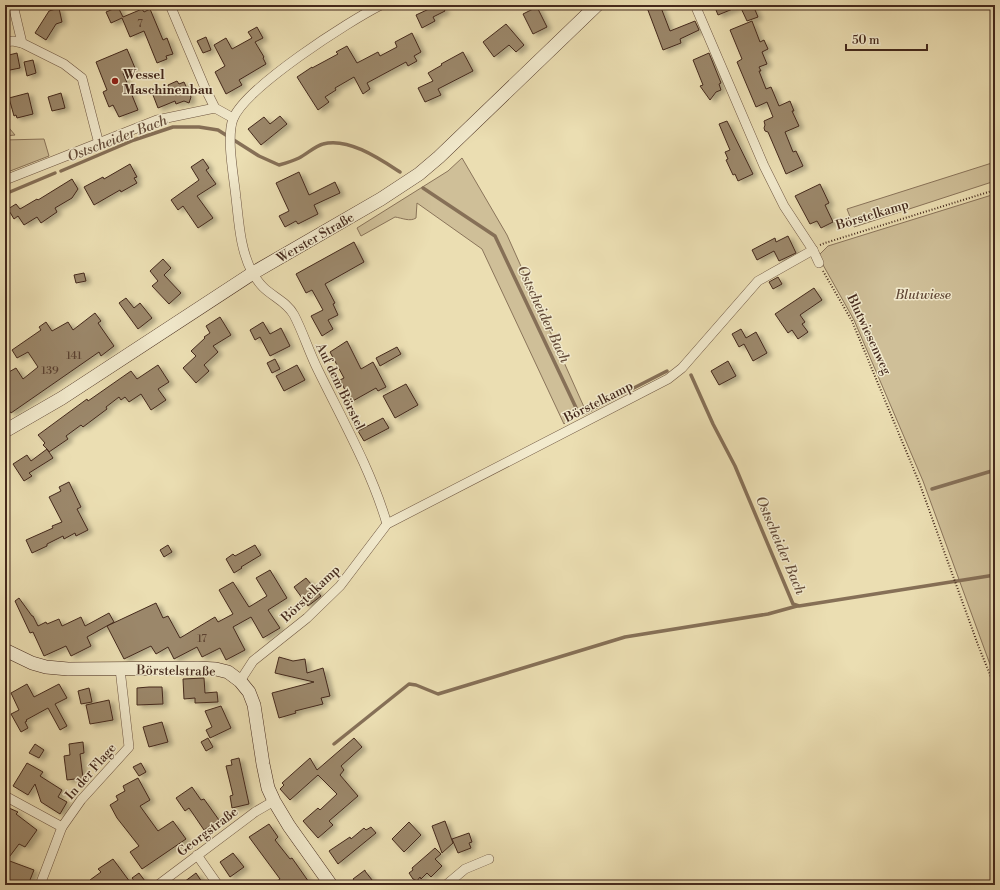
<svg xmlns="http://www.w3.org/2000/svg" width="1000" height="890" font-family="'Libre Bodoni',serif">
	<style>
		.green { fill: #cfbf98; stroke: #8a745a }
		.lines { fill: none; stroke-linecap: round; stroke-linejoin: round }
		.stream { stroke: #867057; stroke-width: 3.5 }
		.building { fill: #9b876a; stroke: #44291c; filter: url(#shadow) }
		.street-casing { stroke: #6e5642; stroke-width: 10 }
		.secondary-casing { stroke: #44291c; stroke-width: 14 }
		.path { stroke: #44291c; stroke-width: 2; stroke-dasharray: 1 2; stroke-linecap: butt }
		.street { stroke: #f2eacd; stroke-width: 9 }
		.secondary { stroke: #f2eacd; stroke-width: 13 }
		.poi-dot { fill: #8f2418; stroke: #f2eacd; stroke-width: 1.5 }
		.labels { text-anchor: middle; stroke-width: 3; stroke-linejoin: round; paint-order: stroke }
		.number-label { font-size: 11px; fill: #5a4030 }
		.poi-label { font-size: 13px; font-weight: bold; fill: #44291c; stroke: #f2eacd; text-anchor: start }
		.street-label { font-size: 13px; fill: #44291c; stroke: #f2eacd }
		.park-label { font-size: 13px; font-style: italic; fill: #604735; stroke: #f2eacd }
		.water-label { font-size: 14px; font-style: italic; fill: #654d3a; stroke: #f2eacd }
	</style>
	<defs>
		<filter id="shadow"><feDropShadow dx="4.5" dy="2.5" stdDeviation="2" flood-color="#0004"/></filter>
	</defs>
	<rect width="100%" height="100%" fill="#ebdeb2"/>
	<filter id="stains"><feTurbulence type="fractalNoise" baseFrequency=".005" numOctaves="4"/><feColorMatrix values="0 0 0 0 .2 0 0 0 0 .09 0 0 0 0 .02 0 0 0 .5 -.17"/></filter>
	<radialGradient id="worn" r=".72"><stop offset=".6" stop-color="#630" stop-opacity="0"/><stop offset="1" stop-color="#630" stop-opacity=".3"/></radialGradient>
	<g class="green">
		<polygon points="5,123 15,135 5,136"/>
		<polygon points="44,139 49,156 5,173 5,140"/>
		<path d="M 462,158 L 507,235 L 584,407 L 587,407 L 576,413 L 564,424 L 482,249 L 417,203 L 416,218 C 410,222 402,218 395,217 L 361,236 L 357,228 L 448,171 Z"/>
		<polygon points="995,162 995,181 854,227 847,209"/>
		<polygon points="995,194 995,678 923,481 854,320 818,256 828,246"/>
	</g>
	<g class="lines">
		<g class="stream">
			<path d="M 61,171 L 134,140 L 173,127 L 199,127 L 218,130 L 259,156 L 279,165 C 286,163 293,161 299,158 C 307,154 315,146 323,144 C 348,137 380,159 400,172"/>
			<polyline points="423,188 495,236 578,412 583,414 667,371"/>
			<polyline points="5,194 55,173"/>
			<polyline points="691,375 713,424 735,466 793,604 799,606 995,575"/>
			<polyline points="932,489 995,470"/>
			<polyline points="334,744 409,684 416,685 438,694 625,637 768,614 797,606"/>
		</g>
	</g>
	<g class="building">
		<polygon points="427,5 442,5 445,11 433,17 435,21 422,28 416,15 429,9"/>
		<polygon points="646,5 660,5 670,31 695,21 699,30 680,39 681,43 663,50"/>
		<polygon points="714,5 753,5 758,17 747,21 740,6 718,15"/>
		<polygon points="118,7 123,17 142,9 144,12 150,9 163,40 167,38 173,54 166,56 167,59 157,63 144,31 130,37 122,18 111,23 106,12"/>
		<polygon points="537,7 547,27 533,34 523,14"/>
		<polygon points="59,8 62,22 56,24 46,40 35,33 49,11"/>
		<polygon points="752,21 760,42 764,40 768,49 762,52 767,64 759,67 761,71 759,71 766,89 771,87 779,106 790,101 794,111 792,111 799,126 785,132 793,152 796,151 803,166 786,174 768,132 765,131 764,128 765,125 764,121 773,117 767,102 756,107 737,62 742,59 730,30"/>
		<polygon points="506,24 524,45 516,52 509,45 494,57 483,42"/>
		<polygon points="257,27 263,38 255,42 264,57 263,58 266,64 239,80 242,85 226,94 215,72 225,66 214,45 226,38 232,49 252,38 248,32"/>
		<polygon points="412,33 421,52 414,56 417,61 408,66 406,62 367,83 370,89 363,94 354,77 335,88 336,90 325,97 329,102 318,110 297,77 312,67 312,68 338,54 336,52 347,46 357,63 378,52 380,56 397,47 395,42"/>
		<polygon points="206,37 211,50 203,53 197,41"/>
		<polygon points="127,49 135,68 123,73 138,110 119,117 113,105 109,107 103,92 107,90 96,62"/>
		<polygon points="463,52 473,71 438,89 441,95 425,102 418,88 433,81 428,73 442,65 441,64"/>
		<polygon points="17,53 20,68 5,71 5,56"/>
		<polygon points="709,53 721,83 719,84 721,90 716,92 710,100 700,86 703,85 693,60"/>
		<polygon points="33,60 36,73 27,76 24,62"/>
		<polygon points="177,81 179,84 184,82 191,97 189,103 184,101 176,104 175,101 158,108 153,95 169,88 168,85"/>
		<polygon points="28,93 33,114 17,118 16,115 14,116 9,98"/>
		<polygon points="61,93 65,108 52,111 48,97"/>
		<polygon points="280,116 287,124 261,145 248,129 264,117 270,124"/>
		<polygon points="727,121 753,174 738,181 735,174 733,175 726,160 728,159 725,152 730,150 719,124"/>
		<polygon points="203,159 209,168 206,170 216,184 197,196 213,218 198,228 183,206 178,210 171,200 199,180 191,167"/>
		<polygon points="130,164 137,177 134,178 137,183 121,192 120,190 94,205 84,187 103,177 104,179"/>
		<polygon points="299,172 309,195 335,182 340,193 314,205 318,214 298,224 296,221 285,227 279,216 289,211 276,183"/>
		<polygon points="72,179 78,189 72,198 55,208 57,212 41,223 37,217 24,225 18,216 14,219 8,209 16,204 20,209 37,199 38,200"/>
		<polygon points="820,184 829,203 825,205 833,222 821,228 817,221 810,224 795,196"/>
		<polygon points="788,236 796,253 779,261 774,251 757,260 752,250 775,238 776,242"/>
		<polygon points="354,242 364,262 325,284 335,303 333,304 338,315 328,320 333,329 322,336 311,316 323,310 312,290 306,293 296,274"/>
		<polygon points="163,259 171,268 164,275 181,293 169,304 152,286 158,281 150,271"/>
		<polygon points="84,273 86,281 76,283 74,275"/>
		<polygon points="778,277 782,284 773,289 769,282"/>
		<polygon points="814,288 822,300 800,315 805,322 802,324 808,332 798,339 792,330 788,333 775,314"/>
		<polygon points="126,298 134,308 140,303 152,318 138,329 119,303"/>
		<polygon points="95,313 101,321 98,323 114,346 101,356 99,352 11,413 5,405 5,395 8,393 5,388 5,379 9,376 7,373 16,368 23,379 38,367 28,352 17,358 12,350 41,330 39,327 46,322 52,331 68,322 73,330"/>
		<polygon points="220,317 231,335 213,346 218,352 204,365 209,371 196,383 183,368 196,356 191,351 205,338 204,337 210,333 206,326"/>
		<polygon points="263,322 270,334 281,328 290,346 270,356 260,337 255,340 250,330"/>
		<polygon points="741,329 746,338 756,332 767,353 753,361 744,344 739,347 732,334"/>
		<polygon points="347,341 361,369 373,362 386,387 378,391 376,388 351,402 340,380 344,378 330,352"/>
		<polygon points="397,347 401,354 380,366 376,358"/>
		<polygon points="275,359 280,369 272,373 267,363"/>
		<polygon points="728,361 736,376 719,385 711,371"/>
		<polygon points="158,365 169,382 158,389 166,400 151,410 141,394 129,402 125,397 121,400 119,397 106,407 107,409 83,427 81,425 66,436 68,439 49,452 47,449 53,458 29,473 32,476 24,481 13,464 27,455 31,461 47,449 43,445 45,443 38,435 87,399 88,401 131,371 137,379"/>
		<polygon points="297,365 305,380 284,391 276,376"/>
		<polygon points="406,384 418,405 395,418 383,396"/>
		<polygon points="383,418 389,428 364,441 358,431"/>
		<polygon points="69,482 81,507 77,509 88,530 76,536 75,533 64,539 63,536 47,544 47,546 32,553 26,540 53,528 52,526 62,522 49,497 61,491 59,487"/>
		<polygon points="168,545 172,552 164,557 160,550"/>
		<polygon points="255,545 261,555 241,567 242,568 234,573 226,559 233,554 235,556"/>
		<polygon points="270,570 287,598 268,610 280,628 263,638 251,617 233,627 245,650 226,660 220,648 202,657 197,647 174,659 168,647 156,654 151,646 124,659 107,626 156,603 163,618 168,616 180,638 215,617 218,622 233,614 219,590 233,582 249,607 267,596 256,578"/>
		<polygon points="306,578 321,596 308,606 294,587"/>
		<polygon points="19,598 32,616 33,616 38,626 46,622 47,624 59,619 62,626 81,617 85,626 109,613 114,622 87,637 91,646 71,656 66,646 44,656 33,632 30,633 15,601"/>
		<polygon points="279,657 293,661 305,659 307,673 323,668 330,696 321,698 323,704 295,711 296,713 279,718 272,693 314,682 275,673"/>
		<polygon points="204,678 205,693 217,692 218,702 195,703 195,698 184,699 183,679"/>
		<polygon points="27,684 34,697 59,684 67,698 55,704 67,726 60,730 48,708 26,720 27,721 25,722 28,728 21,732 11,714 19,710 11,693"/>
		<polygon points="149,687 162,687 163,704 137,705 137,688"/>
		<polygon points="89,688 92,702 81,704 78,691"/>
		<polygon points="109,700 113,720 90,724 86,705"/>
		<polygon points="221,706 231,728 210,738 206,730 212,727 205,711"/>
		<polygon points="162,722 168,742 149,747 143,727"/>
		<polygon points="208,738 213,747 206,751 201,742"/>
		<polygon points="354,738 362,747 341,766 344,770 340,775 358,796 329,821 333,825 318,838 303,821 318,808 320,810 337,794 318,775 290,800 280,789 284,785 282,783 310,758 317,770"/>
		<polygon points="83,742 84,753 80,754 83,778 67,780 64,756 70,755 69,744"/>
		<polygon points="35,744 44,750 39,758 29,753"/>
		<polygon points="239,758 249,804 232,808 230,796 233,795 226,766 232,765 231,760"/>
		<polygon points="27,763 43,772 40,776 62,790 58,797 67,802 60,814 41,802 35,784 28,795 13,786"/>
		<polygon points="141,763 146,772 139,776 133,767"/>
		<polygon points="138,778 150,800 140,806 158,831 173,821 186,839 142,869 130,852 139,846 117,818 110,805 118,800 116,796 125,791 123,786"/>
		<polygon points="192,787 201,800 204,799 219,820 204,830 189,808 185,811 176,798"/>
		<polygon points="9,808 18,812 16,814 37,830 25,847 19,844 7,860 34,870 28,885 16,885 5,881 5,814"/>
		<polygon points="445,821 453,843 442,853 432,826"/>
		<polygon points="409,822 421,835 404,852 392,839"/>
		<polygon points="269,824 278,837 275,840 290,859 292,858 311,885 272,885 280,879 249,837"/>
		<polygon points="371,827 376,833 338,864 329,851 350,837 351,839 364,828 366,830"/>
		<polygon points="469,833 472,842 469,843 471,848 458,853 452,839"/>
		<polygon points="435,848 441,854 435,859 442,866 431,877 427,873 421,879 420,877 417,881 413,879 409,873 413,870 412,868"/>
		<polygon points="233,853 244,867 230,877 220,862"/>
		<polygon points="113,859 130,882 125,885 93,885 90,880 101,872 98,869"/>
		<polygon points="365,870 365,871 376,885 357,885 353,879"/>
		<polygon points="139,873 148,885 137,885 132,878"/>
		<polygon points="196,873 204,885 180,885"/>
	</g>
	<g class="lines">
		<g class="street-casing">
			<g id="street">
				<polyline points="13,5 22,43 64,64 82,78 99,144"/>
				<polyline points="170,5 205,88 215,108"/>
				<path d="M 381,5 C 349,21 246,87 233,119 C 226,138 234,177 236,198 C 239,223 240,249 252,272 C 255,277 259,283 263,287 C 273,297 287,302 294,315 C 303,332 309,352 318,370 C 343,421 371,470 387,524"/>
				<polyline points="695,5 764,166 784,206 813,250 819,263"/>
				<polyline points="5,42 13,41 22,43"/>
				<polyline points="5,180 157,120 215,108 233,118"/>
				<polyline points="240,681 253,661 307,618 340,586 387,524 668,379 682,368 758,281 813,250"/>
				<polyline points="5,796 62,827"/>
				<polyline points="197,855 218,885"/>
				<polyline points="40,885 62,827 81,800 129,747 120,669"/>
				<polyline points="158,885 255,812 274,801"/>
				<polyline points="446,885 465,869 489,859"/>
			</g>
		</g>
		<g class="secondary-casing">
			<g id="secondary">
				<polyline points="5,431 62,398 253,273 381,199 419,174 439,157 597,5"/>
				<polyline points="5,650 32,663 46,667 68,669 198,668 216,669 228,672 240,681 249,692 254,705 263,764 268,788 274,801 289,826 331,885"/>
			</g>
		</g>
		<g class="path">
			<polyline points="820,245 825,243 995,190"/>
			<polyline points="823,271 852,321 919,482 978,645 995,687"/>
		</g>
		<use href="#street" class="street"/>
		<use href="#secondary" class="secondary"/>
	</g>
	<circle class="poi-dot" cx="115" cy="81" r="4"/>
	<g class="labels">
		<g class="number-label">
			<text x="140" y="27">7</text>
			<text x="74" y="359">141</text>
			<text x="50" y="374">139</text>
			<text x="202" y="642">17</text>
		</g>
		<g class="poi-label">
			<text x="123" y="79">Wessel<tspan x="123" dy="15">Maschinenbau</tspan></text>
		</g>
		<g class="street-label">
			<text transform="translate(872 214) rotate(-17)" y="5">Börstelkamp</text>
			<text transform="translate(315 237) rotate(-30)" y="5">Werster Straße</text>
			<text transform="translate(870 334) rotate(65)" y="5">Blutwiesenweg</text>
			<text transform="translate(341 386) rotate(64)" y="5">Auf dem Börstel</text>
			<text transform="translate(598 401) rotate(-27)" y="5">Börstelkamp</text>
			<text transform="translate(310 593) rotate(-44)" y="5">Börstelkamp</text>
			<text transform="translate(176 670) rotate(1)" y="5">Börstelstraße</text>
			<text transform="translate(90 771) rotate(-49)" y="5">In der Flage</text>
			<text transform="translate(207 831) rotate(-37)" y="5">Georgstraße</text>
		</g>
		<g class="park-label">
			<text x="923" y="299">Blutwiese</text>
		</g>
		<g class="water-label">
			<text transform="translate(117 138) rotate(-21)" y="5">Ostscheider Bach</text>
			<text transform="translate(544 314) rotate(65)" y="5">Ostscheider Bach</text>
			<text transform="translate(781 545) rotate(67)" y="5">Ostscheider Bach</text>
		</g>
	</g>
	<rect width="1000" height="890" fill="none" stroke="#ebdeb2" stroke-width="20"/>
	<rect x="6" y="6" width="988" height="878" fill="none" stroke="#44291c" stroke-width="2"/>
	<rect x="10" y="10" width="980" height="870" fill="none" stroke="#44291c"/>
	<path d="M846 44v6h81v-6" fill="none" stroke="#44291c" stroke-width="2"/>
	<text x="852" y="44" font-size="12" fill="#44291c" stroke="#f2eacd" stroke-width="3" paint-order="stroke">50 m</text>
	<rect width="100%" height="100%" filter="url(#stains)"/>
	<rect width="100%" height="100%" fill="url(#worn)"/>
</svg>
